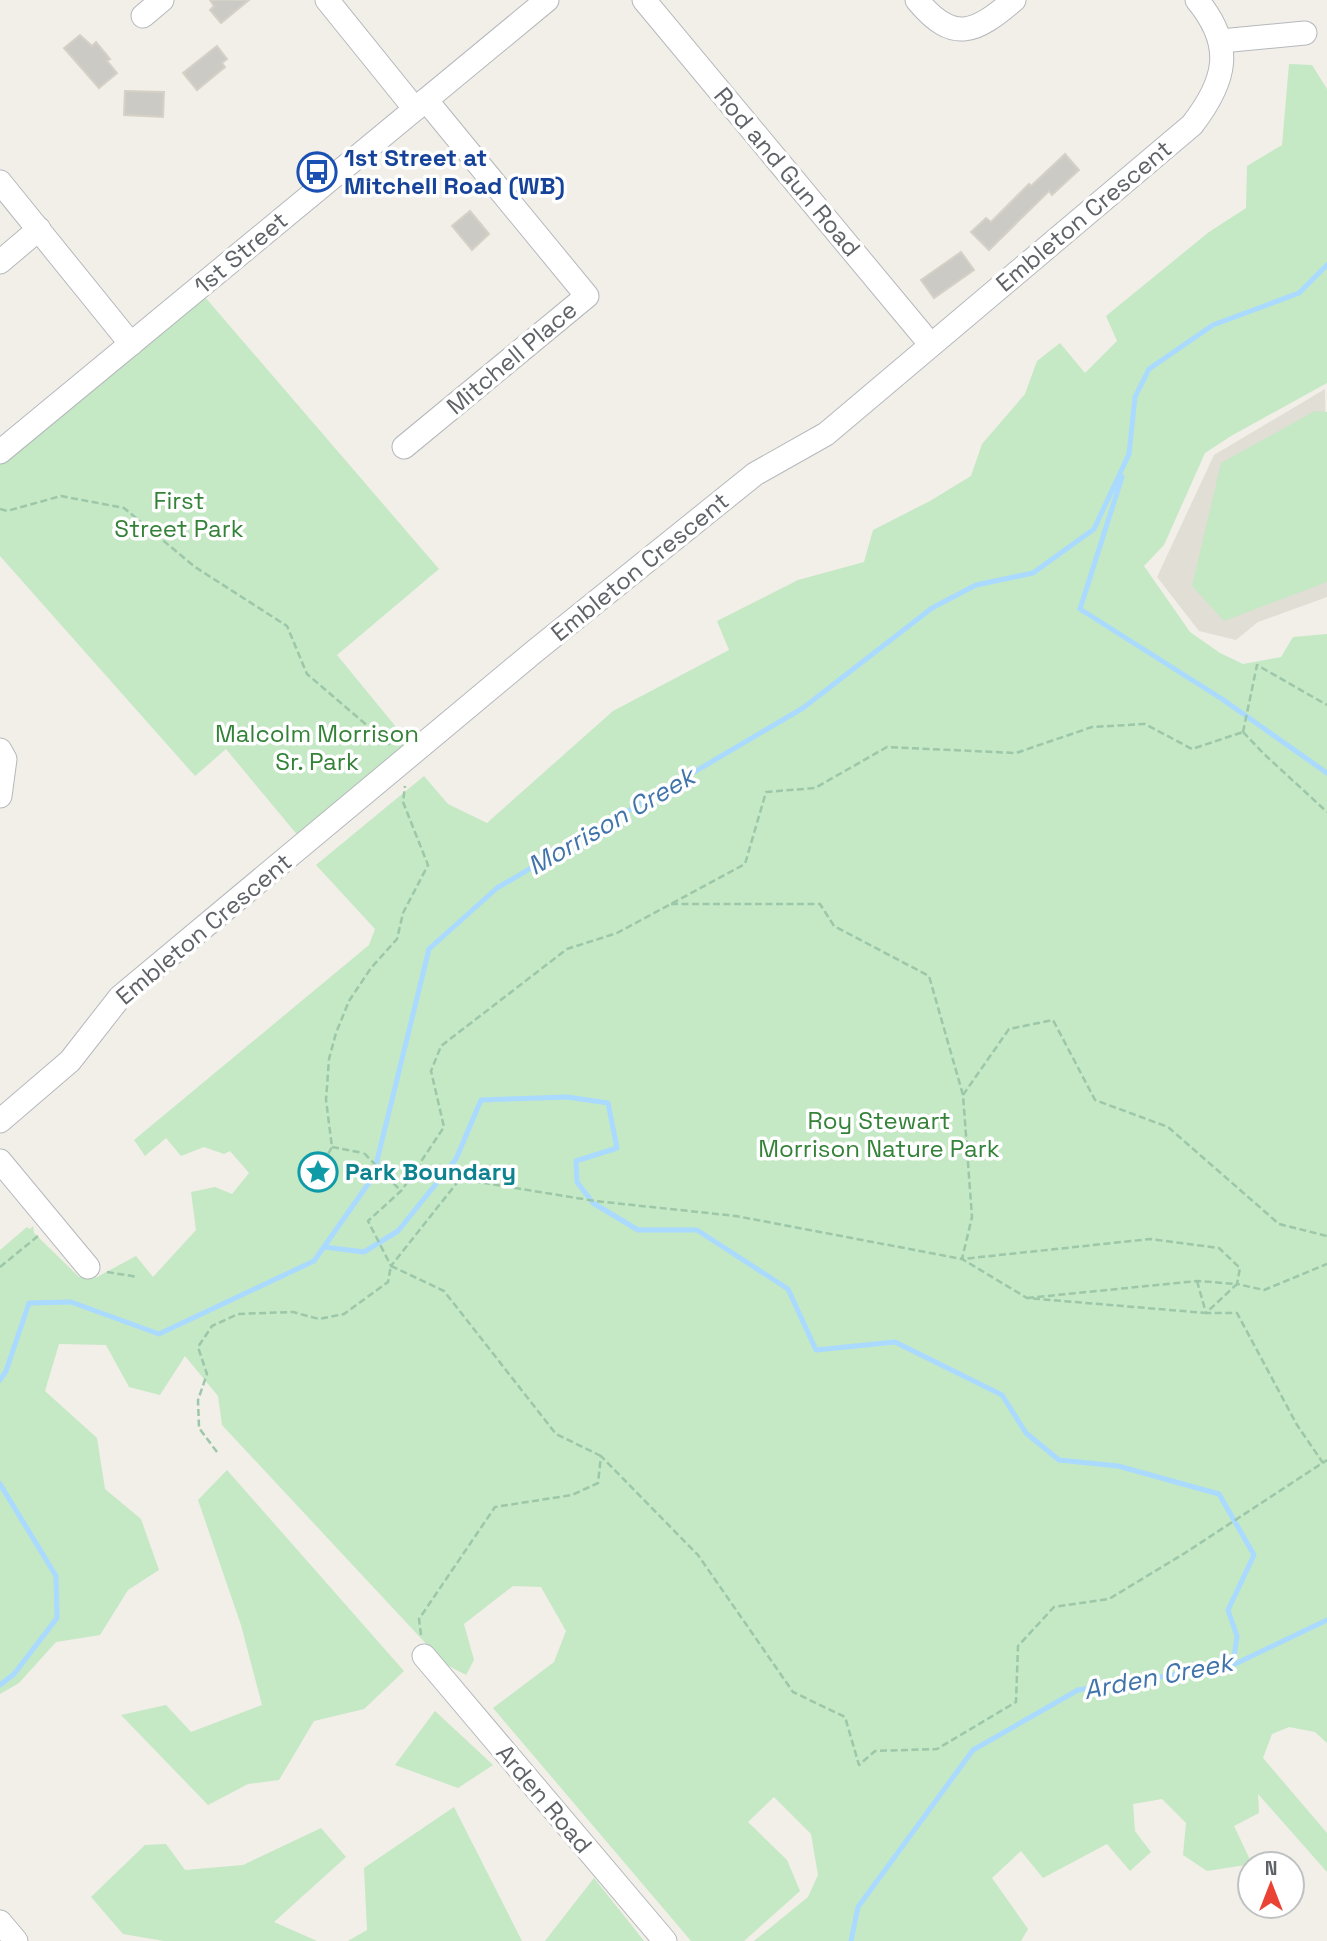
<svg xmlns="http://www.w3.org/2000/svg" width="1327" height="1941" font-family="'Space Grotesk',sans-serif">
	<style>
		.education { fill: #e1ded6 }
		.green { fill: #c5e8c5 }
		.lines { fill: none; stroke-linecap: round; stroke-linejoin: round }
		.stream { stroke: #aadaff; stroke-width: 5 }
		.building { fill: #cccac5; stroke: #d6d1c6; stroke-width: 2 }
		.minor-casing { stroke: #b5b8bc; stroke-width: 25 }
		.path { stroke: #9cc7a9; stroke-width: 2.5; stroke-dasharray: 7 3.5; stroke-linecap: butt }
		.minor { stroke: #fff; stroke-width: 23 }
		.labels { text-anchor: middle; stroke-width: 7; stroke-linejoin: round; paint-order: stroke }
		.transit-label { font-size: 24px; font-weight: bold; fill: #164399; stroke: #fff; text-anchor: start }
		.street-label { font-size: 24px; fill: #5f6368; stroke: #fff }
		.park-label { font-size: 24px; fill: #348238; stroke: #fff }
		.culture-label { font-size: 24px; font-weight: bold; fill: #0d838f; stroke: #fff; text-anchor: start }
		.water-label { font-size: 26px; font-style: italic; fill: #4174aa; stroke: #fff }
	</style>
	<rect width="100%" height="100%" fill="#f1efe8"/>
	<polygon class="education" points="1325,389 1327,597 1258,622 1236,640 1199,631 1157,577 1214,455"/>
	<g class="green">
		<polygon points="1289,64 1312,65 1327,89 1327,383 1231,436 1205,453 1164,545 1144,566 1190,632 1220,653 1243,664 1281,657 1293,637 1327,634 1327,1743 1315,1732 1289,1727 1272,1734 1263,1758 1327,1833 1327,1872 1258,1794 1259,1813 1234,1826 1252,1864 1207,1871 1183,1855 1186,1823 1162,1799 1133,1804 1135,1831 1151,1852 1130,1871 1107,1844 1043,1878 1021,1851 992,1878 1028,1929 1021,1941 754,1941 808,1897 818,1875 811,1834 774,1797 748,1822 787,1860 800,1891 744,1941 691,1941 493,1708 554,1662 566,1631 541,1587 513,1586 464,1624 474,1660 466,1675 445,1664 222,1425 218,1396 185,1356 160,1395 129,1387 106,1345 59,1344 45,1391 97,1438 105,1489 141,1519 159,1570 128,1590 100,1635 56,1642 19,1683 0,1694 0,1250 27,1227 30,1229 33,1226 34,1233 79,1277 97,1277 136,1256 153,1277 196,1230 191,1192 215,1187 232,1194 249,1173 230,1151 224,1154 204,1147 181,1156 166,1138 145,1156 134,1140 369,945 375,929 316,865 424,776 448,804 487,823 613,711 729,650 717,621 798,580 864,562 873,530 930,501 971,476 982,444 1025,394 1037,361 1060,343 1085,373 1117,341 1106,316 1209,232 1246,208 1247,166 1282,145"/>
		<polygon points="198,289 439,569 337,655 410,744 299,837 226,749 195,776 0,556 0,452"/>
		<polygon points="1315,411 1327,412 1327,582 1224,621 1192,586 1221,463"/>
		<polygon points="227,1470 404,1671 364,1709 314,1721 279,1780 248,1784 208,1805 121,1715 166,1705 191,1732 262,1705 241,1625 198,1500"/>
		<polygon points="435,1711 493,1765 458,1788 395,1765"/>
		<polygon points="454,1807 522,1941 348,1941 367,1930 364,1868"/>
		<polygon points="321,1828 346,1857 274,1922 317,1941 164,1941 123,1934 91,1897 145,1845 166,1844 185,1870 243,1865"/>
		<polygon points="594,1878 644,1941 545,1941"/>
	</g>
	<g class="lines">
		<g class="stream">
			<polyline points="1122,477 1080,609 1222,699 1327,773"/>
			<polyline points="324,1247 364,1252 398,1231 456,1159 481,1100 567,1097 608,1103 617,1148 576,1161 577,1182 593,1203 638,1230 697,1230 788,1289 816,1350 895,1342 1002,1395 1026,1433 1059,1460 1118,1466 1219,1494 1254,1555 1228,1610 1237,1636 1233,1665"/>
			<polyline points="0,1380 6,1371 29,1303 71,1302 159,1334 314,1261 373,1177 429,949 497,888 803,708 932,608 976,585 1033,573 1094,529 1129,454 1135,397 1149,369 1213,325 1299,293 1327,265"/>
			<polyline points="0,1484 56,1576 57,1618 14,1674 0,1685"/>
			<polyline points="851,1941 858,1907 973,1750 1078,1690 1233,1665 1327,1620"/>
		</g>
	</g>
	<g class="building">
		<polygon points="210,0 249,0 221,23 210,10 214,6"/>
		<polygon points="80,35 92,46 96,42 110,59 107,61 117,73 99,88 64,48"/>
		<polygon points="217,46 227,59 222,63 225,67 197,90 183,73"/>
		<polygon points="125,91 164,92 163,117 124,115"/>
		<polygon points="1065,154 1079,170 1052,195 1049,191 989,250 971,232 986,218 991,222 1029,184 1031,186"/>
		<polygon points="470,211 489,234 472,250 452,226"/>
		<polygon points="961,252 974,270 934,298 921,280"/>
	</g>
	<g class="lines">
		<g class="minor-casing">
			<g id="minor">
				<polyline points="327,0 415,109"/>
				<polyline points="644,0 931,345"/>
				<path d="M 917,0 C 954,45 976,32 1014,0"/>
				<polyline points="143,16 162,0"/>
				<polyline points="1221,41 1305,33"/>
				<polyline points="0,182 131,344"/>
				<polyline points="0,262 39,229"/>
				<polyline points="404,447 587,296 426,100"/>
				<polyline points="0,452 547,0"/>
				<polyline points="0,750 5,759 0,796"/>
				<path d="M 0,1121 L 70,1061 L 120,997 L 535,651 L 755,474 L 826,434 L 1192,125 C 1226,81 1235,46 1197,0"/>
				<polyline points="0,1161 88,1267"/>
				<polyline points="424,1656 665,1941"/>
				<polyline points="0,1922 16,1941"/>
			</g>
		</g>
		<g class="path">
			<polyline points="0,509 7,511 61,496 124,508 195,567 287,626 307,674 390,745"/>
			<polyline points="1243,732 1257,665 1327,705"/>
			<polyline points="1243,732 1264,754 1327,812"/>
			<polyline points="671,904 820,904 834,926 929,976 963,1095 972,1217 962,1259 736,1216 595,1201 460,1179 391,1266 368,1221 402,1190 444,1127 431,1071 441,1046 567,949 617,933 745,864 766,792 815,788 887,747 1016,753 1092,727 1145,724 1192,749 1243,732"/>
			<polyline points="963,1095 1009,1029 1053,1020 1095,1100 1168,1127 1279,1224 1327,1236"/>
			<polyline points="332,1147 363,1153"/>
			<polyline points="364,1153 401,1191"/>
			<polyline points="318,1172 332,1147 326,1100 329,1059 336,1033 349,1001 371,968 397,939 403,913 428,865 403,802 405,786"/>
			<polyline points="391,1266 444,1291 556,1434 601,1456"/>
			<polyline points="0,1267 38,1236"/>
			<polyline points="107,1272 138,1277"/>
			<polyline points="1197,1281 1206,1313 1237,1313 1297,1425 1323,1463"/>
			<polyline points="1027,1298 1197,1281 1237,1284 1206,1313 1027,1298 962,1259 1150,1239 1219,1248 1240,1268 1237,1284 1264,1290 1327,1264"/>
			<polyline points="217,1452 199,1428 198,1400 207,1374 198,1347 212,1326 238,1314 293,1312 319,1319 344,1314 388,1282 391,1265"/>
			<polyline points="421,1635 419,1619 495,1507 572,1495 598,1483 601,1456 698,1555 793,1692 845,1717 859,1765 875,1751 937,1749 1016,1702 1018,1646 1054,1607 1109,1599 1185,1553 1327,1460"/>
		</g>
		<use href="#minor" class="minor"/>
	</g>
	<defs>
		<g id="bus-ring" transform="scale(2.0125)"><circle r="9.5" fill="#fff" stroke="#1a4fb4" stroke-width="1.5"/><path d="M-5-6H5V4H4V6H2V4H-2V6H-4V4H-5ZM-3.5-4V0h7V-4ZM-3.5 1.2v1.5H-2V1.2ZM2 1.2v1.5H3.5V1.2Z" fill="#1a4fb4"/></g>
		<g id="sight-ring" transform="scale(2.0125)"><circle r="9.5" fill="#fff" stroke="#0f9aa8" stroke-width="1.5"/><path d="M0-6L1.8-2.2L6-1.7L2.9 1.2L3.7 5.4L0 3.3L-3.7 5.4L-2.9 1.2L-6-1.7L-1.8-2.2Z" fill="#0f9aa8"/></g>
	</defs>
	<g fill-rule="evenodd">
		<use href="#bus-ring" x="317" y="172"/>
		<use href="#sight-ring" x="318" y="1172"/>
	</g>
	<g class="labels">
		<g class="transit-label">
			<text x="344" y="166">1st Street at<tspan x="344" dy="28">Mitchell Road (WB)</tspan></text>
		</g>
		<g class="street-label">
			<text transform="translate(787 172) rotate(50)" y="8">Rod and Gun Road</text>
			<text transform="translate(1084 216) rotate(-40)" y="8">Embleton Crescent</text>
			<text transform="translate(241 253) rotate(-40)" y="8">1st Street</text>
			<text transform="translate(512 358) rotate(-40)" y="8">Mitchell Place</text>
			<text transform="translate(640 567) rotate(-39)" y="8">Embleton Crescent</text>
			<text transform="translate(204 929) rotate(-40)" y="8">Embleton Crescent</text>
			<text transform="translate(544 1799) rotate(50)" y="8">Arden Road</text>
		</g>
		<g class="park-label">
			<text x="179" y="509">First<tspan x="179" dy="28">Street Park</tspan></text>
			<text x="317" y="742">Malcolm Morrison<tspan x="317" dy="28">Sr. Park</tspan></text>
			<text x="879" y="1129">Roy Stewart<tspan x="879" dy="28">Morrison Nature Park</tspan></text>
		</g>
		<g class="culture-label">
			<text x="345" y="1180">Park Boundary</text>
		</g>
		<g class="water-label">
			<text transform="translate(611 821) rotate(-30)" y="9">Morrison Creek</text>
			<text transform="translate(1158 1676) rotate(-11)" y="9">Arden Creek</text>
		</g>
	</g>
	<g transform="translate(1271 1885)"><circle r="33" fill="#ffffff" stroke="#bfc1c3" stroke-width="2"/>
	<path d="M0-5L12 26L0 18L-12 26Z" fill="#ea4335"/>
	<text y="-10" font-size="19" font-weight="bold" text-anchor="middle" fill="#5f6368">N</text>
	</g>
</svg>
